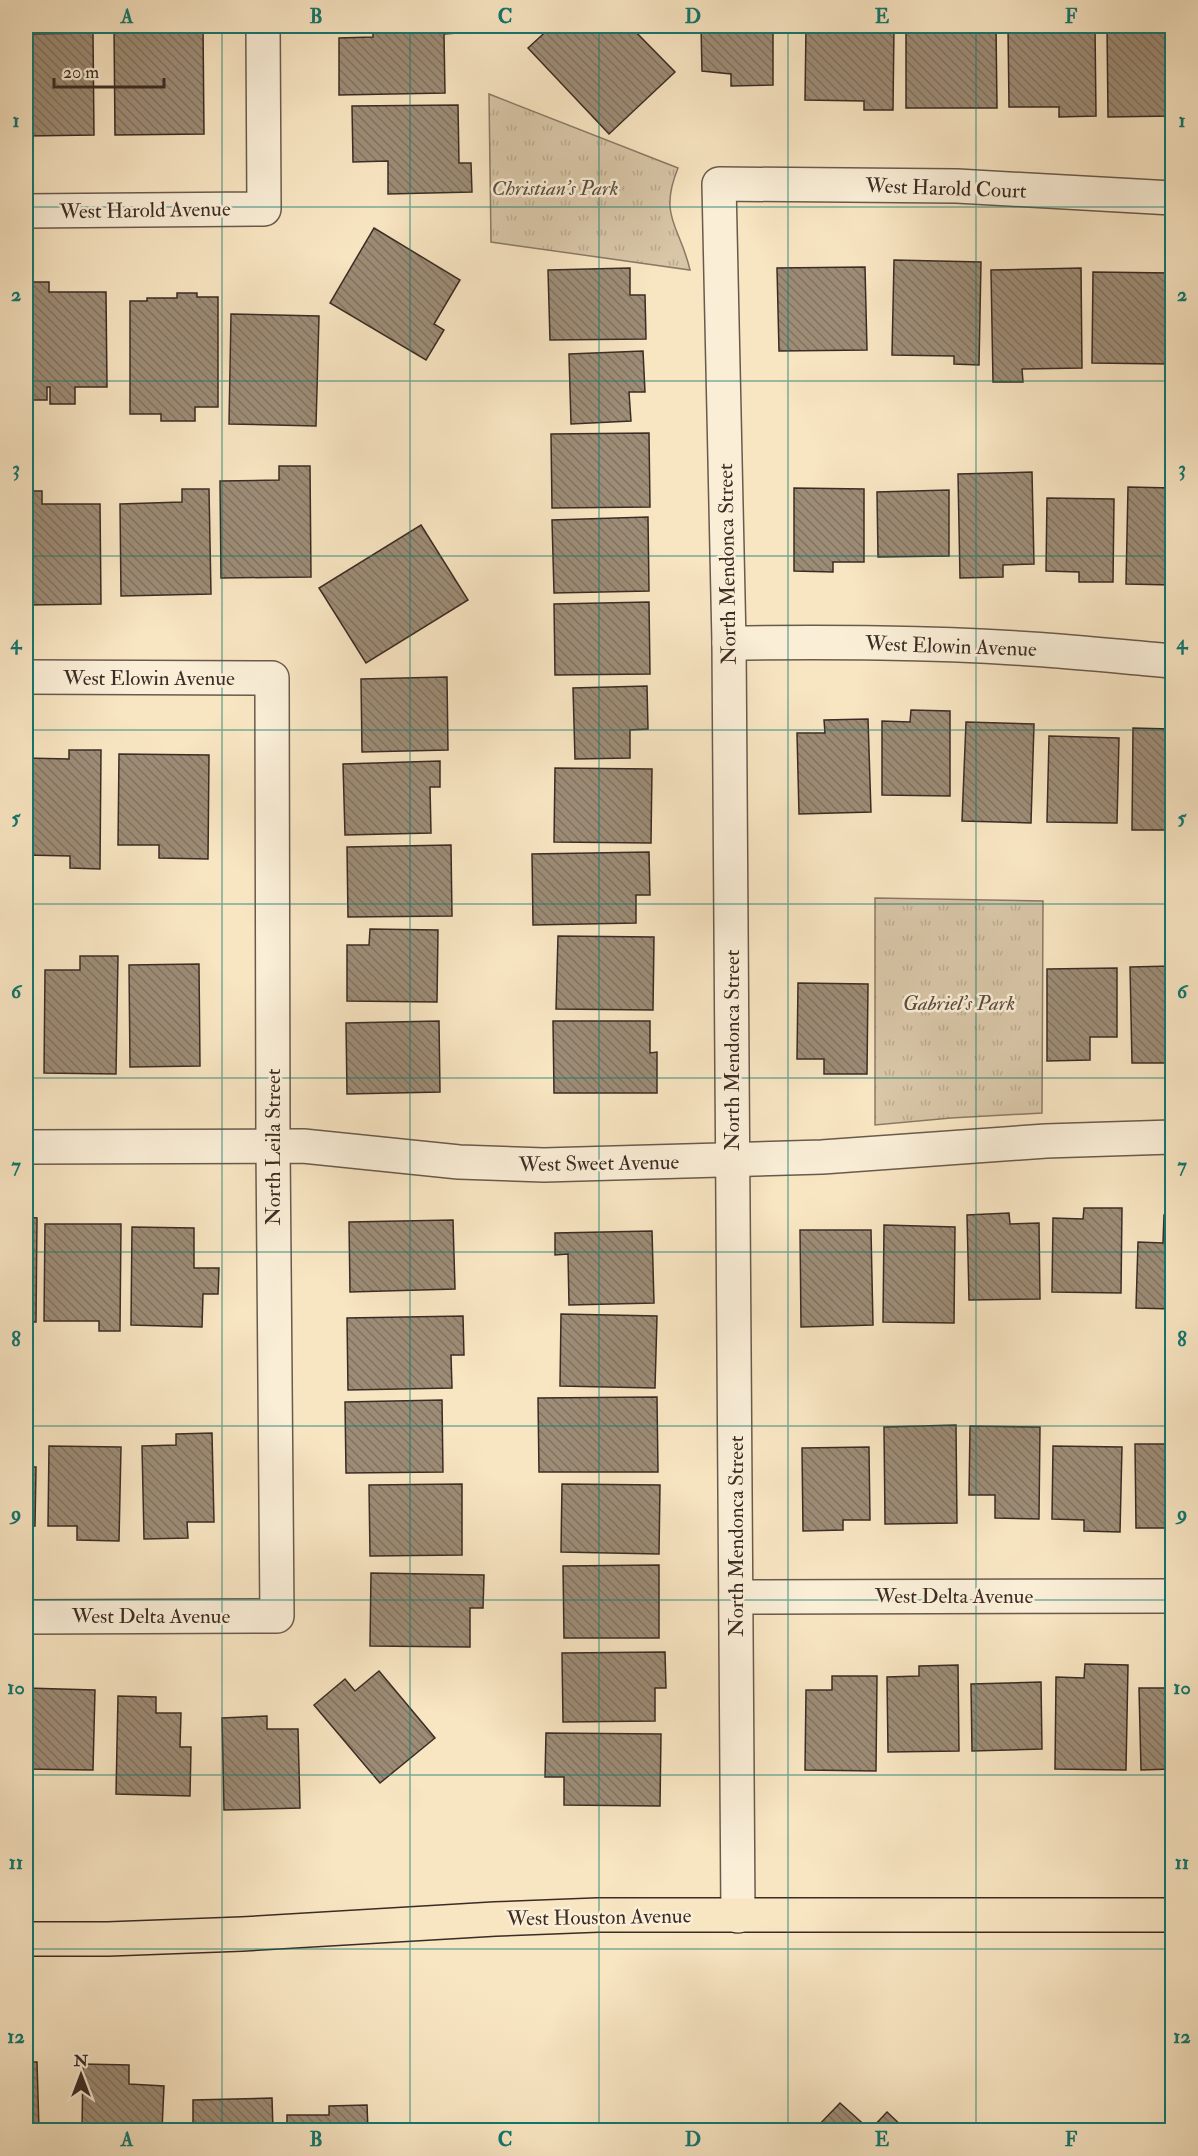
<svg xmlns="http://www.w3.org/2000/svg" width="1198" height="2156" font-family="'IM FELL Double Pica',serif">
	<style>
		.park { fill: url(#park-tufts); stroke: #8a7966; stroke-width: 1.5 }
		.building { fill: url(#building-back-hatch); stroke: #3b2c24; stroke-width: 1.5 }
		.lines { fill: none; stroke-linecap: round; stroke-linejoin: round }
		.minor-casing { stroke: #6a5a4c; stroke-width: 36 }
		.major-casing { stroke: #3b2c24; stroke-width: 36 }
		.minor { stroke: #faeed7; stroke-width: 33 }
		.major { stroke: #f8e5c2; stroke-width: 33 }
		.grid { fill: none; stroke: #0f766e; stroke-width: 1.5; stroke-opacity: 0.55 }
		.labels { text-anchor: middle; stroke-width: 5; stroke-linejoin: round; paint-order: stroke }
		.park-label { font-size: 21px; font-style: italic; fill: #5a4b3e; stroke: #faeed7 }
		.street-label { font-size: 21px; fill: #3b2c24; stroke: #faeed7 }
		.neatline { fill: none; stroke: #0f766e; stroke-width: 2 }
		.grid-label { font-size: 20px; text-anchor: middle; font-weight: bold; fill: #0f766e }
	</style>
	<defs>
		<pattern id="park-tufts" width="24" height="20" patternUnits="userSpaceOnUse" patternTransform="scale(1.5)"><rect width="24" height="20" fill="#d8c6a7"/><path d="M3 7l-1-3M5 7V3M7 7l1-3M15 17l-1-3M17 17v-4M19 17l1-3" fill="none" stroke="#baaa90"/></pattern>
		<pattern id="building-back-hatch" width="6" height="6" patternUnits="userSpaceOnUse" patternTransform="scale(1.5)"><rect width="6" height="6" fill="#9d8c76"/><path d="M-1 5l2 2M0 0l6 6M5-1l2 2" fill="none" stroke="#817361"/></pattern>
	</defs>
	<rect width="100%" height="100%" fill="#f8e5c2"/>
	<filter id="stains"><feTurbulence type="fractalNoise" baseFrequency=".00333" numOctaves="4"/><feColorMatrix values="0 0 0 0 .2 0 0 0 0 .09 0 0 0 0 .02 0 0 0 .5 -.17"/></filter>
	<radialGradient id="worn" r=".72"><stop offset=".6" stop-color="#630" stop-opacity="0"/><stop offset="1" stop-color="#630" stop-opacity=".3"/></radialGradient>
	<g class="park">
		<path d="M 489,94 L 678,168 C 658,217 680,226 690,270 L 491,242 Z"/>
		<polygon points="875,898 1043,901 1042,1113 951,1118 875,1125"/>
	</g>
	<g class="building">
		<polygon points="114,26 203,26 204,134 115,135"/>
		<polygon points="373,26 457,26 457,33 444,34 445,93 339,95 339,38 373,37"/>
		<polygon points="552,26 630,26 675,72 609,134 528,48"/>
		<polygon points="701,26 773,26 773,85 731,86 731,74 702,71"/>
		<polygon points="806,26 894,26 893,110 864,110 864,101 805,100"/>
		<polygon points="906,26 996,26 997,108 906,108"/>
		<polygon points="1008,26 1095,26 1096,116 1059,117 1059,107 1009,107"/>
		<polygon points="1107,26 1145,26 1145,29 1172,28 1172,116 1108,117"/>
		<polygon points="93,33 94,135 26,136 26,34"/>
		<polygon points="458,105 459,163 471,163 472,192 388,194 388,161 353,162 352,106"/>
		<polygon points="374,228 460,280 434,324 444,330 426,360 330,303"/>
		<polygon points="894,260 981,262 979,365 954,364 954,356 892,355"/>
		<polygon points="865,267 867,350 779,351 777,268"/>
		<polygon points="630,268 630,295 645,295 646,339 550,340 548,270"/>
		<polygon points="1081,268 1082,368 1022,369 1023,382 993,382 991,270"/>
		<polygon points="1093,272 1172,273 1172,364 1092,363"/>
		<polygon points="26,282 49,282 49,292 106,292 107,387 75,387 75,404 50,404 50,387 47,387 47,400 26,400"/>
		<polygon points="177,293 197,293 197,297 218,297 218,407 195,407 195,421 161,421 161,414 130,414 130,301 147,301 147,298 177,298"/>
		<polygon points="231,314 319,316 316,426 229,424"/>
		<polygon points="643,351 645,392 629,392 631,421 571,424 569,354"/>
		<polygon points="649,433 650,507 552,508 551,434"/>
		<polygon points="279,466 310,466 311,577 221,578 220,481 279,480"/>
		<polygon points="1032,472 1034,564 1003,565 1003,577 960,578 958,474"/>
		<polygon points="1128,487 1172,488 1172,585 1126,584"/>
		<polygon points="794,488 864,489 864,562 833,562 833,572 794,571"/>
		<polygon points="182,489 209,489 211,594 121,596 120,504 182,502"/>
		<polygon points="949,490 949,556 878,557 877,492"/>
		<polygon points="26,491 42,491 42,504 100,504 101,604 26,605"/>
		<polygon points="1047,498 1114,499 1113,582 1079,582 1079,572 1046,571"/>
		<polygon points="648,517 649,591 554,593 552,520"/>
		<polygon points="421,525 468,600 366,663 319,588"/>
		<polygon points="649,602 650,674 555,675 554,604"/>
		<polygon points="447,677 448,750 362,752 361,679"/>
		<polygon points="647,686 648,729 630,730 630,758 575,759 573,688"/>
		<polygon points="911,710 950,711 950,796 882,795 882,721 910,722"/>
		<polygon points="868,719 871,812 799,814 797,733 825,733 824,720"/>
		<polygon points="966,722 1034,724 1031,823 962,821"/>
		<polygon points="1133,728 1170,729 1170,739 1172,739 1172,830 1132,830"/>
		<polygon points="1049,736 1119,738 1117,823 1047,822"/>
		<polygon points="69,750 101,750 100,869 70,868 70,856 26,855 26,758 69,759"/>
		<polygon points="119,754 209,755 208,859 159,858 159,845 118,845"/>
		<polygon points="440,761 440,787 430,787 431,833 345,835 343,764"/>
		<polygon points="555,768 652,769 651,843 554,842"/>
		<polygon points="451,845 452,916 348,917 347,847"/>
		<polygon points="649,852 650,895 636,895 636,923 533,925 532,854"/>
		<polygon points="370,929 438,930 437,1002 347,1001 347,945 369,945"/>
		<polygon points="558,936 654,937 653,1010 556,1009"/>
		<polygon points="80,956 118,956 116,1074 44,1073 45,970 80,970"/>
		<polygon points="199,964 200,1066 130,1067 129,965"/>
		<polygon points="1172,966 1172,1063 1132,1063 1130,967"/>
		<polygon points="1117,968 1117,1037 1090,1037 1090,1060 1047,1061 1047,969"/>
		<polygon points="26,982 32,982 31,1048 26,1047"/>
		<polygon points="798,983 868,984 867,1074 824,1074 824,1059 797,1059"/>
		<polygon points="439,1021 440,1092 347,1094 346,1023"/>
		<polygon points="553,1021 650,1021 650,1053 657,1052 657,1093 554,1093"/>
		<polygon points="1084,1208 1122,1208 1121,1293 1052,1292 1053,1218 1083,1219"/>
		<polygon points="1009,1213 1010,1224 1039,1223 1040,1299 969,1300 967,1215"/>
		<polygon points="1164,1215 1172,1215 1172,1309 1136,1308 1138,1242 1163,1243"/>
		<polygon points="26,1217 37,1218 36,1322 26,1322"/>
		<polygon points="453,1220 455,1289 350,1292 349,1222"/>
		<polygon points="45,1224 121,1224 120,1331 99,1331 99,1321 44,1321"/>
		<polygon points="884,1225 955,1227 954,1323 883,1322"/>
		<polygon points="132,1227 194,1228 194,1268 219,1268 218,1294 203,1294 202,1327 131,1325"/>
		<polygon points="800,1230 871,1230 873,1325 801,1327"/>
		<polygon points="652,1231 654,1303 569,1305 568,1254 555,1255 555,1233"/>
		<polygon points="561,1314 657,1316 655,1388 560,1386"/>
		<polygon points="463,1316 464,1355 451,1355 452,1388 348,1390 347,1318"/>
		<polygon points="657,1397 658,1472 539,1472 538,1398"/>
		<polygon points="442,1400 443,1472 346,1473 345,1402"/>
		<polygon points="956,1425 957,1523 885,1524 884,1427"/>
		<polygon points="970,1426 1040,1427 1039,1519 995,1518 995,1495 969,1495"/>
		<polygon points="212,1433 214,1522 187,1522 188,1538 144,1539 142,1446 176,1445 176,1434"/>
		<polygon points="1135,1444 1172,1444 1172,1528 1136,1528"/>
		<polygon points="49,1446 121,1447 119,1541 77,1540 77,1526 48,1526"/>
		<polygon points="1053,1446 1122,1447 1120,1532 1084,1531 1084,1520 1052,1519"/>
		<polygon points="869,1447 870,1520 843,1520 843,1530 803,1531 802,1448"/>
		<polygon points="26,1467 36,1467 35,1526 26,1526"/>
		<polygon points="462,1484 462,1555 370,1556 369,1485"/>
		<polygon points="562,1484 660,1485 659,1554 561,1552"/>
		<polygon points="659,1565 659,1638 564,1638 563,1566"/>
		<polygon points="371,1573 484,1575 483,1608 470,1608 470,1647 370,1646"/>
		<polygon points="665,1652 666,1688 655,1688 655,1721 563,1722 562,1653"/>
		<polygon points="1085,1664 1128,1665 1126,1770 1055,1769 1056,1677 1084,1678"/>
		<polygon points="958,1665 959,1751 888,1752 887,1677 919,1676 919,1666"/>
		<polygon points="379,1671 435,1738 380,1783 314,1705 345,1679 355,1691"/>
		<polygon points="1168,1675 1172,1675 1172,1769 1141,1770 1139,1688 1168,1688"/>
		<polygon points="832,1676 877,1676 876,1771 805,1770 806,1690 832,1690"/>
		<polygon points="1041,1682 1042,1749 972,1751 971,1684"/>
		<polygon points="26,1688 95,1690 93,1770 26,1769"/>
		<polygon points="118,1696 156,1697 156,1713 181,1713 180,1747 191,1747 190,1796 116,1794"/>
		<polygon points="267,1716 267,1729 298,1729 300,1808 224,1810 222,1718"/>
		<polygon points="546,1733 661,1734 660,1806 564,1805 564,1777 545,1777"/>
		<polygon points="26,2062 37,2062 39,2130 26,2130"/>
		<polygon points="83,2064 129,2065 129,2084 164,2086 162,2130 82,2130"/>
		<polygon points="272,2098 273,2130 193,2130 193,2100"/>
		<polygon points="840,2103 870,2130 814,2130"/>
		<polygon points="367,2105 368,2130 287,2130 287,2115 329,2115 329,2106"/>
		<polygon points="887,2112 906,2130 870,2130"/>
		<polygon points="734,2125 734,2130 673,2130 673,2126"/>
	</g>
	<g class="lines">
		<g class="minor-casing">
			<g id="minor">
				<polyline points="26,211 264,209 263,26"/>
				<path d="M 729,643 C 830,642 931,642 1031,649 C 1078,652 1125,657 1172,661"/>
				<polyline points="26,677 272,678 273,1146 277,1616 26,1617"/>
				<polyline points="26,1147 303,1146 459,1162 544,1165 822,1157 1046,1141 1172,1137"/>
				<polyline points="736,1597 1172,1596"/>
				<polyline points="738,1916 729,643 719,184 957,186 1172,198"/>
			</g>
		</g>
		<g class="major-casing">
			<polyline id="major" points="26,1939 108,1939 242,1934 495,1919 598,1915 1172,1915"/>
		</g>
		<use href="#minor" class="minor"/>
		<use href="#major" class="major"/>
	</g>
	<path class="grid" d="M 222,26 L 222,2130M 410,26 L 410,2130M 599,26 L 599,2130M 788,26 L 788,2130M 976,26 L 976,2130M 26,207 L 1172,207M 26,381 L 1172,381M 26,556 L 1172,556M 26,730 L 1172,730M 26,904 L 1172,904M 26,1078 L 1172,1078M 26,1252 L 1172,1252M 26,1426 L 1172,1426M 26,1600 L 1172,1600M 26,1775 L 1172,1775M 26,1949 L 1172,1949"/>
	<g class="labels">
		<g class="park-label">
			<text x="555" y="195">Christian's Park</text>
			<text x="959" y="1010">Gabriel's Park</text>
		</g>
		<g class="street-label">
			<text transform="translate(946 188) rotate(2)" y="7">West Harold Court</text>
			<text transform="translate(145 210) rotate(-1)" y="7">West Harold Avenue</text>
			<text transform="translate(727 564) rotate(-91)" y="7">North Mendonca Street</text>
			<text transform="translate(951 646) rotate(2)" y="7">West Elowin Avenue</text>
			<text x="149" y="685">West Elowin Avenue</text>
			<text transform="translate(732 1050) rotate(-90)" y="7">North Mendonca Street</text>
			<text transform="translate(273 1147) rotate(-90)" y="7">North Leila Street</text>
			<text transform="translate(599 1163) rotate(-1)" y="7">West Sweet Avenue</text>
			<text transform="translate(736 1536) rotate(-90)" y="7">North Mendonca Street</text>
			<text x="954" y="1603">West Delta Avenue</text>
			<text x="151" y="1623">West Delta Avenue</text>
			<text transform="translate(599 1917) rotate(-1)" y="7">West Houston Avenue</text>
		</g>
	</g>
	<rect width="1198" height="2156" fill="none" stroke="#f8e5c2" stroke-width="66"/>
	<g transform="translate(81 2075)" stroke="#faeed7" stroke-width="4.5" paint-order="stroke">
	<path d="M0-4.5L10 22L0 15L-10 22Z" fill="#3b2c24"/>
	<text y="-9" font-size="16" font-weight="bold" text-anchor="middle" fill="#3b2c24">N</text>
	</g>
	<path d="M54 78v9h110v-9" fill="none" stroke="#3b2c24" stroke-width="3"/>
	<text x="63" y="78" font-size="18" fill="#3b2c24" stroke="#faeed7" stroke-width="4.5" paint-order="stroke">20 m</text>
	<rect x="33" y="33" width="1132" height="2090" class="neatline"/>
	<g class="grid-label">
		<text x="127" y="23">A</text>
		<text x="316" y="23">B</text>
		<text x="505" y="23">C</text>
		<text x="693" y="23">D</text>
		<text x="882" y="23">E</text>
		<text x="1071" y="23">F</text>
		<text x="16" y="127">1</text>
		<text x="1182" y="127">1</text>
		<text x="16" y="301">2</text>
		<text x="1182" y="301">2</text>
		<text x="16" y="475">3</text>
		<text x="1182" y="475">3</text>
		<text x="16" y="649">4</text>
		<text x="1182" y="649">4</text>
		<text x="16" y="824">5</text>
		<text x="1182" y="824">5</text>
		<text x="16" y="998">6</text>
		<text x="1182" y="998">6</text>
		<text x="16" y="1172">7</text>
		<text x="1182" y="1172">7</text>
		<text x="16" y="1346">8</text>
		<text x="1182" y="1346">8</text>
		<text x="16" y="1520">9</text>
		<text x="1182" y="1520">9</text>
		<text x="16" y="1694">10</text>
		<text x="1182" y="1694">10</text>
		<text x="16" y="1869">11</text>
		<text x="1182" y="1869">11</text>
		<text x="16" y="2043">12</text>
		<text x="1182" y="2043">12</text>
		<text x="127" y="2146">A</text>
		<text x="316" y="2146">B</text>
		<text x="505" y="2146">C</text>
		<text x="693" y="2146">D</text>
		<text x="882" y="2146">E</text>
		<text x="1071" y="2146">F</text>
	</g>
	<rect width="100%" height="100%" filter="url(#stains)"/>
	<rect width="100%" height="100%" fill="url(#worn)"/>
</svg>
